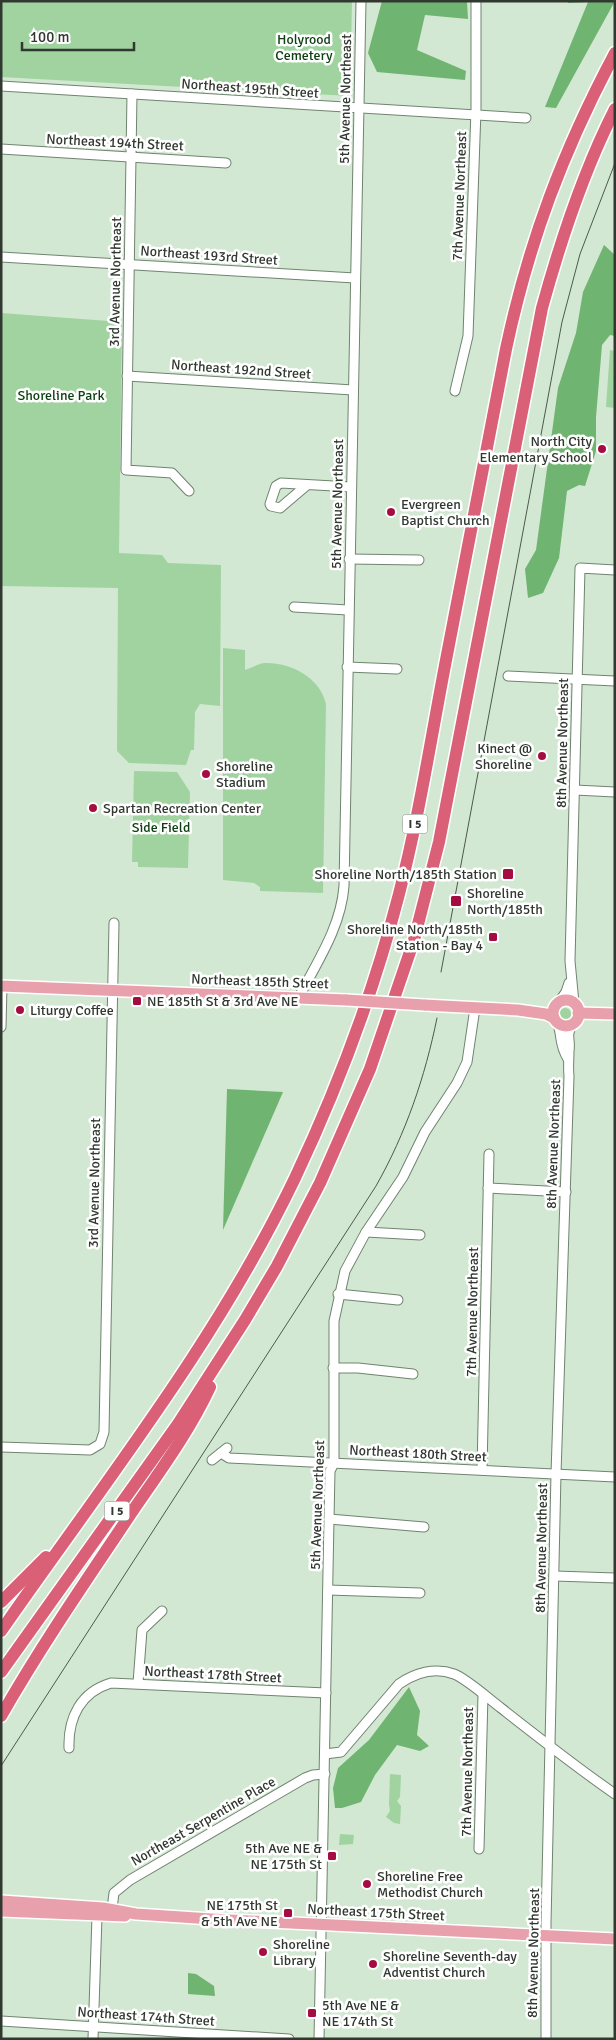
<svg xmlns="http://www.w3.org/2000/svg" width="616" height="2040" font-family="Signika,sans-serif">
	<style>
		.green { fill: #a1d3a0 }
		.forest { fill: #6fb470 }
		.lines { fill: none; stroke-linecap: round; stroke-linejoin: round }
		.minor-casing { stroke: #708370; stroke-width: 11 }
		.major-casing { stroke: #fff; stroke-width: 14 }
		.highway-casing { stroke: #fff; stroke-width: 15 }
		.minor { stroke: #fff; stroke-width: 9 }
		.major { stroke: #e8a0ad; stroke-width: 11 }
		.highway { stroke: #d96076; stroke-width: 12 }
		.tram { stroke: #4e584e; stroke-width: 1 }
		.major-bridge-casing { stroke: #fff; stroke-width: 14; stroke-linecap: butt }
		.major-bridge { stroke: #e8a0ad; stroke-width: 11 }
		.poi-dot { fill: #a50c40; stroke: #fff; stroke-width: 2 }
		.labels { text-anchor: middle; stroke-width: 5; stroke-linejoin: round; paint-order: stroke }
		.shield { fill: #fff; stroke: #6e746e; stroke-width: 1 }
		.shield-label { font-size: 12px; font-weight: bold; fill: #303830 }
		.park-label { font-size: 14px; fill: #0f4013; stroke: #fff }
		.street-label { font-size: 14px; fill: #303830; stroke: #fff }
		.poi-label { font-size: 14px; fill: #303830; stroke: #fff; text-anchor: start }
	</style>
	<rect width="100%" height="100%" fill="#d2e8d2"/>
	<g class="green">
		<polygon points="1,1 352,1 350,96 1,77"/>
		<polygon points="1,313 122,322 119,553 162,555 168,563 221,565 220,706 200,704 195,712 194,750 191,750 186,765 129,763 117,751 118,588 1,586"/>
		<polygon points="610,350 615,351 615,408 606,407"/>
		<path d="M 223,648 L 245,650 L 245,670 C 251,668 258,664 264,663 C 290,662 320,677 326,704 L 323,893 L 260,891 L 260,887 L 254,883 L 223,880 Z"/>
		<polygon points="134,771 177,772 190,792 188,868 138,867 138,862 132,862"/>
		<circle cx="565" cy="1014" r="6"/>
		<polygon points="390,1774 401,1775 400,1797 397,1801 401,1806 400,1824 394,1823 386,1817 390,1811 389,1804"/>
		<polygon points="340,1834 354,1835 353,1844 339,1845"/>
	</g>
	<g class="forest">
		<polygon points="382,1 467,1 468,19 425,15 417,50 466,71 465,80 377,72 368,53"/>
		<polygon points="568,1 615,1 556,108 545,107 588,2 568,3"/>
		<polygon points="604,245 615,255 615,336 610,335 602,345 596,417 596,451 585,486 579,485 567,491 559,558 543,593 528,598 525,569 536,550 558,388 576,333 583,292"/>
		<polygon points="227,1089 283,1092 223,1230"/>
		<polygon points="409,1687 420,1711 417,1735 429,1746 420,1751 397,1745 375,1775 361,1802 342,1808 335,1808 333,1788 338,1768 369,1740"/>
		<polygon points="188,1973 196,1974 214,1986 215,1996 188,1994"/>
	</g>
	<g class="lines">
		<g class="minor-casing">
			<g id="minor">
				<polyline points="1,86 526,118"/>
				<polyline points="132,94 126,470 172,473 189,491"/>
				<polyline points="1,149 226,163"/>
				<polyline points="1,257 355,278"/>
				<polyline points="127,376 353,390"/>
				<polyline points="455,391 468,336 476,110 476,1"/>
				<polyline points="307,485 280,508 271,506 270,504 276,486 281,483 351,487"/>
				<polyline points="349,559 419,560"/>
				<polyline points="294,607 348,610"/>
				<polyline points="347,667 397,669"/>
				<polyline points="508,676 615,681"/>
				<polyline points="575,790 615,792"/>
				<path d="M 299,997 C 317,962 341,927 344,886 L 361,1"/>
				<polyline points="559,1002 566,992 569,983"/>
				<polyline points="574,1003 570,961 580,568 615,570"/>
				<path d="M 557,1022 C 563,1036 558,1043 568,1059"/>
				<polyline points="1,1027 2,986"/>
				<polyline points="488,1188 566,1192"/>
				<polyline points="366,1232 420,1235"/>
				<polyline points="338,1294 398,1300"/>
				<polyline points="333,1368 358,1368 413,1374"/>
				<polyline points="1,1447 90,1450 100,1444 104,1432 114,923"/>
				<polyline points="221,1453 229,1458 615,1477"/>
				<polyline points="212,1460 227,1448"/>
				<polyline points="482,1470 489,1154"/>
				<polyline points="329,1519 424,1527"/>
				<polyline points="555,1576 615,1578"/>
				<polyline points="328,1590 420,1593"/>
				<polyline points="138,1683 142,1630 162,1611"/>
				<path d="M 69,1748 C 68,1717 81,1692 111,1683 L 326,1693"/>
				<path d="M 325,1754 L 341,1752 L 399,1684 C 415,1673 435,1667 454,1674 C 467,1679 489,1699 501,1708 C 538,1737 576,1767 615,1794"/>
				<polyline points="479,1849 483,1695"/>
				<polyline points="112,1909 114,1893 130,1880 305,1778 313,1775 325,1774"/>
				<polyline points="1,2021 289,2039"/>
				<polyline points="93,2039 97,1916"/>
				<polyline points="319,2039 329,1519 330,1471 334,1463 334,1321 345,1271 366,1232 403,1177 425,1132 457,1083 467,1062 475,1008"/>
				<path d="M 546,2039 L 546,1923 L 556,1474 L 569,1076 C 568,1067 569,1060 569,1051 C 571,1038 565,1037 573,1023"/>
			</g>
		</g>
		<g class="major-casing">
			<g id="major">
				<polyline points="1,986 347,1000"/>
				<circle cx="566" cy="1013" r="13"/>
				<polyline points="424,1005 518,1010 546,1014 554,1018"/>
				<polyline points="578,1013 615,1014"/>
				<polyline points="1,1901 103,1908 136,1914 211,1919 615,1939"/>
				<polyline points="1,1911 125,1916"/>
			</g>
		</g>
		<g class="highway-casing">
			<g id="highway">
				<polyline points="1,1602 46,1557"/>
				<path d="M 1,1631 C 104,1483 217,1341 295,1178 C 338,1087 374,991 399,894 C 419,817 431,738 446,660 C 466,556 486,453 506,349 C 529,241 563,151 615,53"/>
				<path d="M 1,1672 L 178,1424 L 245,1320 L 277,1266 L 320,1183 L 370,1069 L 414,940 L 439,842 L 542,308 C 561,239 583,172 615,109"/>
				<path d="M 1,1716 C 41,1646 87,1579 132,1512 C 160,1471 189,1432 210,1387"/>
			</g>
		</g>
		<use href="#minor" class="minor"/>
		<use href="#major" class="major"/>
		<use href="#highway" class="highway"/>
		<g class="tram">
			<polyline points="441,972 562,322 580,254 615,163"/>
			<path d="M 1,1766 L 376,1186 C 406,1133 425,1077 437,1018"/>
		</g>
		<g class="major-bridge-casing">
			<polyline id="major-bridge" points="347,1000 424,1005"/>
		</g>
		<use href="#major-bridge" class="major-bridge"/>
	</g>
	<g class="poi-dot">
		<circle cx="602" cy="449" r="5"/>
		<circle cx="391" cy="512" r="5"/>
		<circle cx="542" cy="756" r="5"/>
		<circle cx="206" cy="774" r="5"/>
		<circle cx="93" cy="808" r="5"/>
		<rect x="502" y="868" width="12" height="12" rx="2.5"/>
		<rect x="450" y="895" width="12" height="12" rx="2.5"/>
		<rect x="488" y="932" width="10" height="10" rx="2.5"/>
		<rect x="132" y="996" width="10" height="10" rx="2.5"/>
		<circle cx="20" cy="1010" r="5"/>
		<rect x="327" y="1851" width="10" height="10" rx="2.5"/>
		<circle cx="367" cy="1884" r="5"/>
		<rect x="283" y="1908" width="10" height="10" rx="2.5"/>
		<circle cx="263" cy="1952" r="5"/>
		<circle cx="373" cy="1964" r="5"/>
		<rect x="307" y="2008" width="10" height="10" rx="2.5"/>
	</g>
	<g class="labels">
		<g class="shield">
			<rect x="402.5" y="814.5" width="25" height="19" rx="4"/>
			<rect x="104.5" y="1501.5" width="25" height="19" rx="4"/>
		</g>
		<g class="shield-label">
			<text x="415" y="828">I 5</text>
			<text x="117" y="1515">I 5</text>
		</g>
		<g class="park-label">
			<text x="304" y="44">Holyrood<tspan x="304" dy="16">Cemetery</tspan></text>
			<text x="61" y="400">Shoreline Park</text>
			<text x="161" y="832">Side Field</text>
		</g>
		<g class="street-label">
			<text transform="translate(250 88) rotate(4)" y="5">Northeast 195th Street</text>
			<text transform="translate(345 99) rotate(-89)" y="5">5th Avenue Northeast</text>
			<text transform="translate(115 142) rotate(3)" y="5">Northeast 194th Street</text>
			<text transform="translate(459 196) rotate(-88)" y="5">7th Avenue Northeast</text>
			<text transform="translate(209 255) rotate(4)" y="5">Northeast 193rd Street</text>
			<text transform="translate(115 282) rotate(-89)" y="5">3rd Avenue Northeast</text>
			<text transform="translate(241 369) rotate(4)" y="5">Northeast 192nd Street</text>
			<text transform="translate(337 504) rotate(-89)" y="5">5th Avenue Northeast</text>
			<text transform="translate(562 743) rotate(-89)" y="5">8th Avenue Northeast</text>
			<text transform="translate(260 981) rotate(2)" y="5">Northeast 185th Street</text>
			<text transform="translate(553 1144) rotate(-88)" y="5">8th Avenue Northeast</text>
			<text transform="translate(94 1183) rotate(-89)" y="5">3rd Avenue Northeast</text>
			<text transform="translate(472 1312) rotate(-89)" y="5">7th Avenue Northeast</text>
			<text transform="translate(418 1453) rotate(3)" y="5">Northeast 180th Street</text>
			<text transform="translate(317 1505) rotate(-88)" y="5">5th Avenue Northeast</text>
			<text transform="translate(541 1548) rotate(-89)" y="5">8th Avenue Northeast</text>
			<text transform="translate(213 1674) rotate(3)" y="5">Northeast 178th Street</text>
			<text transform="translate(467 1772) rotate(-89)" y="5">7th Avenue Northeast</text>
			<text transform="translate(203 1821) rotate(-30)" y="5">Northeast Serpentine Place</text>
			<text transform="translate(376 1912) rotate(3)" y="5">Northeast 175th Street</text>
			<text transform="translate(533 1953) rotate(-89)" y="5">8th Avenue Northeast</text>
			<text transform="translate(146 2016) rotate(4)" y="5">Northeast 174th Street</text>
		</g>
		<g class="poi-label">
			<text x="592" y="446" text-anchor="end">North City<tspan x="592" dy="16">Elementary School</tspan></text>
			<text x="401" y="509">Evergreen<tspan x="401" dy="16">Baptist Church</tspan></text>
			<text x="532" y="753" text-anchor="end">Kinect @<tspan x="532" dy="16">Shoreline</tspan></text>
			<text x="216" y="771">Shoreline<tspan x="216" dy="16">Stadium</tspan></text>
			<text x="103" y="813">Spartan Recreation Center</text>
			<text x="497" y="879" text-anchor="end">Shoreline North/185th Station</text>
			<text x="467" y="898">Shoreline<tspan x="467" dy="16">North/185th</tspan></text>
			<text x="483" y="934" text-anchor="end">Shoreline North/185th<tspan x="483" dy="16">Station - Bay 4</tspan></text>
			<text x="147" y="1006">NE 185th St &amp; 3rd Ave NE</text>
			<text x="30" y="1015">Liturgy Coffee</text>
			<text x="322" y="1853" text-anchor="end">5th Ave NE &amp;<tspan x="322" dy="16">NE 175th St</tspan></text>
			<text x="377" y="1881">Shoreline Free<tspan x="377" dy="16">Methodist Church</tspan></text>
			<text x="278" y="1910" text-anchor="end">NE 175th St<tspan x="278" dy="16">&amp; 5th Ave NE</tspan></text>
			<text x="273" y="1949">Shoreline<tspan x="273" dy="16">Library</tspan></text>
			<text x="383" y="1961">Shoreline Seventh-day<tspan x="383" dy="16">Adventist Church</tspan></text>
			<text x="322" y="2010">5th Ave NE &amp;<tspan x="322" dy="16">NE 174th St</tspan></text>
		</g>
	</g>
	<rect width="616" height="2040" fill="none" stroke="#303830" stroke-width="5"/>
	<path d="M22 42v8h112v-8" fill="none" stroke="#303830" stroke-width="2.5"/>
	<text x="30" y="42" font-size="15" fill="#303830" stroke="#ffffff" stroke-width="4" paint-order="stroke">100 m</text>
</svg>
